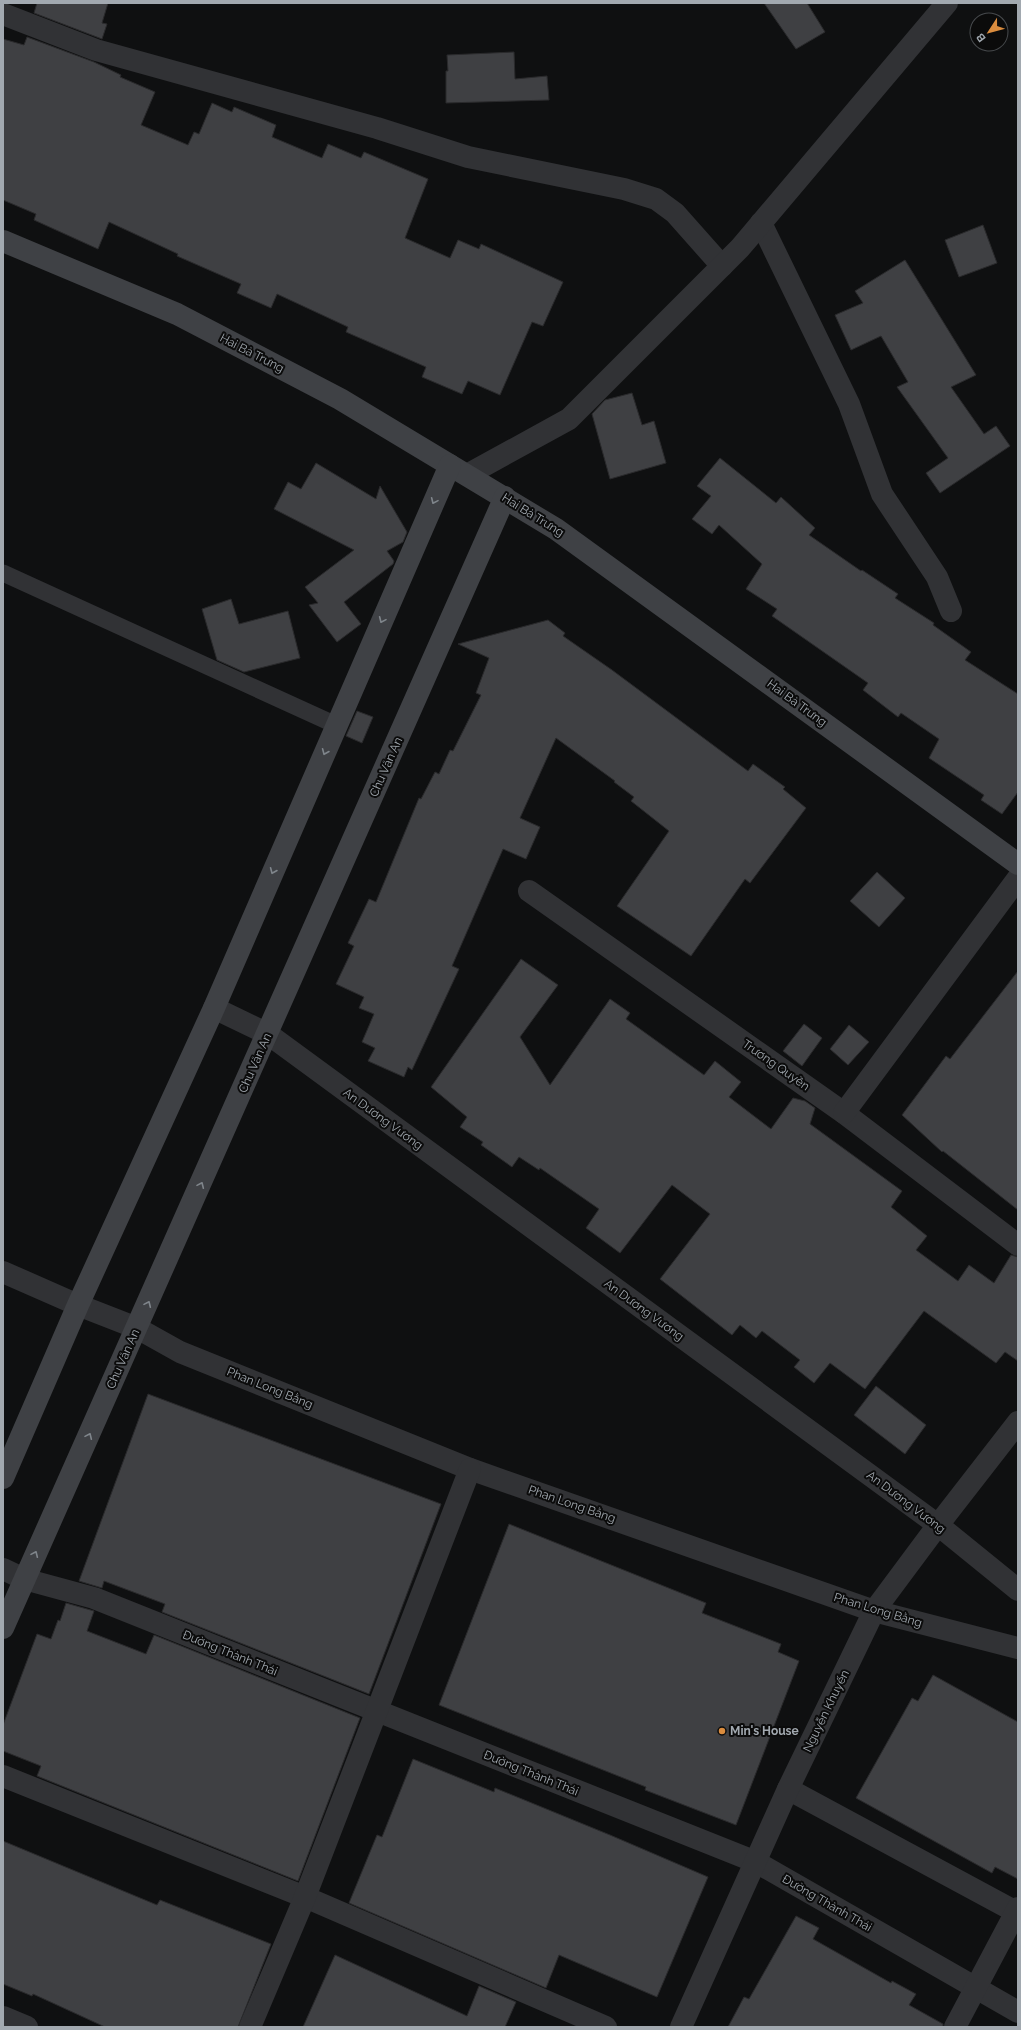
<svg xmlns="http://www.w3.org/2000/svg" width="1021" height="2030" font-family="Raleway,sans-serif">
	<style>
		.building { fill: #3f4043; stroke: #2a2a2c }
		.lines { fill: none; stroke-linecap: round; stroke-linejoin: round }
		.service { stroke: #313235; stroke-width: 17 }
		.minor { stroke: #313235; stroke-width: 22 }
		.tertiary { stroke: #313235; stroke-width: 22 }
		.secondary { stroke: #3f4145; stroke-width: 22 }
		.oneway { stroke: #7f858b }
		.poi-dot { fill: #da8c3e; stroke: #0b0b0b; stroke-width: 1.5 }
		.labels { text-anchor: middle; stroke-width: 4; stroke-linejoin: round; paint-order: stroke }
		.street-label { font-size: 12px; fill: #a2a9b0; stroke: #0b0b0b }
		.poi-label { font-size: 12px; font-weight: bold; fill: #a2a9b0; stroke: #0b0b0b; text-anchor: start }
	</style>
	<rect width="100%" height="100%" fill="#0f1011"/>
	<g class="building">
		<polygon points="37,3 108,3 102,23 107,24 102,39 34,13"/>
		<polygon points="764,3 807,3 825,32 796,49"/>
		<polygon points="27,37 94,62 121,75 120,77 155,92 141,125 188,145 194,132 199,134 212,103 232,112 234,107 276,125 272,137 322,158 328,144 361,158 364,152 428,179 405,238 450,258 458,240 479,249 481,244 563,282 543,326 532,322 500,395 468,381 462,394 422,377 426,367 346,332 348,327 277,294 271,308 237,293 241,284 177,256 178,254 109,222 98,249 34,220 36,214 3,200 3,39 24,45"/>
		<polygon points="514,52 515,79 547,76 549,100 446,103 446,71 448,71 447,55"/>
		<polygon points="983,225 997,263 959,277 945,240"/>
		<polygon points="905,260 976,375 951,387 984,434 996,426 1010,446 940,493 926,473 948,458 897,387 908,382 881,336 851,350 835,315 863,303 855,291"/>
		<polygon points="632,393 642,425 654,421 666,463 610,479 592,414 605,400"/>
		<polygon points="720,458 776,503 781,497 815,528 809,535 861,571 862,570 898,594 895,598 934,623 933,625 971,652 965,660 1018,694 1018,792 1002,814 981,800 984,795 929,758 939,739 901,713 898,717 863,690 868,683 772,616 777,609 746,589 762,564 719,525 712,534 692,519 711,496 697,486"/>
		<polygon points="316,463 376,499 380,486 407,532 403,542 387,551 394,561 393,564 344,602 361,624 337,642 309,605 318,603 305,587 354,550 274,509 288,482 301,489"/>
		<polygon points="231,599 239,624 288,611 300,658 244,672 217,660 202,609"/>
		<polygon points="548,620 565,633 563,636 612,670 748,771 753,764 785,787 783,789 806,808 750,883 745,879 691,956 617,906 669,831 631,801 634,797 614,782 615,781 556,738 520,818 540,827 526,859 503,849 452,966 459,969 412,1070 408,1067 404,1077 368,1061 375,1048 362,1042 374,1014 359,1008 364,997 336,984 354,946 348,943 369,899 376,902 419,798 421,799 435,772 439,774 450,750 453,751 481,695 476,693 489,658 458,644"/>
		<polygon points="357,711 373,717 362,743 346,736"/>
		<polygon points="877,872 905,898 879,927 850,901"/>
		<polygon points="521,959 558,985 520,1037 550,1085 610,999 630,1013 626,1019 704,1075 715,1061 741,1082 729,1097 771,1129 793,1098 805,1101 815,1108 810,1124 902,1191 891,1207 927,1236 916,1250 958,1281 969,1265 994,1283 1011,1255 1018,1257 1018,1361 1005,1352 996,1363 924,1311 865,1389 830,1363 814,1383 794,1367 800,1360 762,1331 756,1338 740,1325 732,1335 660,1279 710,1214 672,1185 620,1253 586,1228 599,1209 540,1168 539,1170 519,1157 512,1167 481,1145 483,1142 460,1127 467,1117 431,1087"/>
		<polygon points="1018,971 1018,1210 943,1151 942,1152 902,1115 946,1056 950,1059"/>
		<polygon points="804,1024 822,1038 802,1066 783,1051"/>
		<polygon points="849,1025 869,1042 848,1065 830,1049"/>
		<polygon points="876,1386 926,1425 905,1454 854,1415"/>
		<polygon points="148,1394 441,1504 369,1694 162,1612 165,1604 104,1581 102,1588 79,1581"/>
		<polygon points="509,1524 706,1603 702,1613 781,1644 778,1652 799,1661 736,1825 645,1790 646,1787 439,1705"/>
		<polygon points="66,1603 94,1611 87,1631 146,1654 154,1635 360,1718 298,1881 37,1776 41,1766 3,1751 3,1725 37,1634 51,1639 58,1620 60,1621"/>
		<polygon points="933,1675 1018,1722 1018,1879 995,1867 992,1873 856,1798 912,1698 918,1701"/>
		<polygon points="413,1759 494,1792 495,1788 610,1835 708,1877 657,1997 559,1955 546,1988 349,1903 377,1835 382,1837"/>
		<polygon points="3,1841 157,1905 160,1900 271,1944 238,2027 105,2027 33,1994 32,1996 3,1984"/>
		<polygon points="796,1916 819,1928 813,1939 891,1983 892,1981 916,1994 909,2005 943,2024 943,2027 728,2027 744,1997 749,1999"/>
		<polygon points="335,1955 467,2016 479,1986 516,2002 505,2027 303,2027"/>
	</g>
	<g class="lines">
		<polyline class="service" points="3,573 336,725"/>
		<g class="minor">
			<polyline points="3,14 96,50 377,128 468,157 624,189 656,199 675,213 722,266"/>
			<polyline points="761,223 849,404 882,494 937,577 951,611"/>
			<polyline points="467,475 569,419 740,248 947,3"/>
			<polyline points="529,891 844,1113 1018,1245"/>
			<polyline points="268,1034 938,1525 1018,1590"/>
			<polyline points="844,1113 1018,878"/>
			<polyline points="3,1272 78,1305"/>
			<polyline points="137,1328 180,1352 470,1469 874,1611 1018,1648"/>
			<polyline points="24,1579 94,1598 756,1862 1018,2012"/>
			<polyline points="3,1776 305,1897 606,2027"/>
			<polyline points="788,1789 1018,1913"/>
			<polyline points="3,2017 27,2027"/>
			<polyline points="250,2027 305,1897 470,1469"/>
			<polyline points="681,2027 788,1789 874,1611 938,1525 1018,1422"/>
			<polyline points="955,2027 1018,1908"/>
		</g>
		<g class="tertiary">
			<polyline points="214,1008 268,1034"/>
			<polyline points="78,1305 137,1328"/>
			<polyline points="3,1569 24,1579"/>
		</g>
		<g class="secondary">
			<polyline points="3,241 177,314 340,399 556,529 1018,864"/>
			<polyline points="3,1478 78,1305 214,1008 450,465"/>
			<polyline points="3,1628 505,497"/>
		</g>
	</g>
	<defs><path id="oneway-chevron" d="M-2-3.5L2.5 0L-2 3.5" fill="none" stroke-width="1.6" stroke-linecap="round" stroke-linejoin="round"/></defs>
	<g class="oneway">
		<use href="#oneway-chevron" transform="translate(434 501) rotate(114)"/>
		<use href="#oneway-chevron" transform="translate(382 620) rotate(114)"/>
		<use href="#oneway-chevron" transform="translate(325 752) rotate(113)"/>
		<use href="#oneway-chevron" transform="translate(273 871) rotate(113)"/>
		<use href="#oneway-chevron" transform="translate(201 1185) rotate(-66)"/>
		<use href="#oneway-chevron" transform="translate(148 1304) rotate(-66)"/>
		<use href="#oneway-chevron" transform="translate(89 1436) rotate(-66)"/>
		<use href="#oneway-chevron" transform="translate(35 1554) rotate(-66)"/>
	</g>
	<circle class="poi-dot" cx="722" cy="1731" r="4"/>
	<g class="labels">
		<g class="street-label">
			<text transform="translate(252 353) rotate(27)" y="4">Hai Bà Trưng</text>
			<text transform="translate(533 515) rotate(32)" y="4">Hai Bà Trưng</text>
			<text transform="translate(797 703) rotate(36)" y="4">Hai Bà Trưng</text>
			<text transform="translate(386 767) rotate(-66)" y="4">Chu Văn An</text>
			<text transform="translate(255 1063) rotate(-66)" y="4">Chu Văn An</text>
			<text transform="translate(776 1065) rotate(35)" y="4">Trương Quyền</text>
			<text transform="translate(383 1119) rotate(36)" y="4">An Dương Vương</text>
			<text transform="translate(644 1310) rotate(36)" y="4">An Dương Vương</text>
			<text transform="translate(123 1359) rotate(-66)" y="4">Chu Văn An</text>
			<text transform="translate(270 1388) rotate(22)" y="4">Phan Long Bằng</text>
			<text transform="translate(906 1502) rotate(37)" y="4">An Dương Vương</text>
			<text transform="translate(572 1504) rotate(19)" y="4">Phan Long Bằng</text>
			<text transform="translate(878 1610) rotate(17)" y="4">Phan Long Bằng</text>
			<text transform="translate(230 1653) rotate(22)" y="4">Đường Thành Thái</text>
			<text transform="translate(826 1711) rotate(-64)" y="4">Nguyễn Khuyến</text>
			<text transform="translate(531 1773) rotate(22)" y="4">Đường Thành Thái</text>
			<text transform="translate(827 1903) rotate(30)" y="4">Đường Thành Thái</text>
		</g>
		<g class="poi-label">
			<text x="730" y="1735">Min's House</text>
		</g>
	</g>
	<rect width="1021" height="2030" fill="none" stroke="#a2a9b0" stroke-width="8"/>
	<g transform="translate(989 32) rotate(234)"><circle r="19" fill="#0b0b0b" stroke="#474a4d"/>
	<path d="M0-3L7 15L0 10L-7 15Z" fill="#da8c3e"/>
	<text y="-6" font-size="11" font-weight="bold" text-anchor="middle" fill="#a2a9b0">B</text>
	</g>
</svg>
